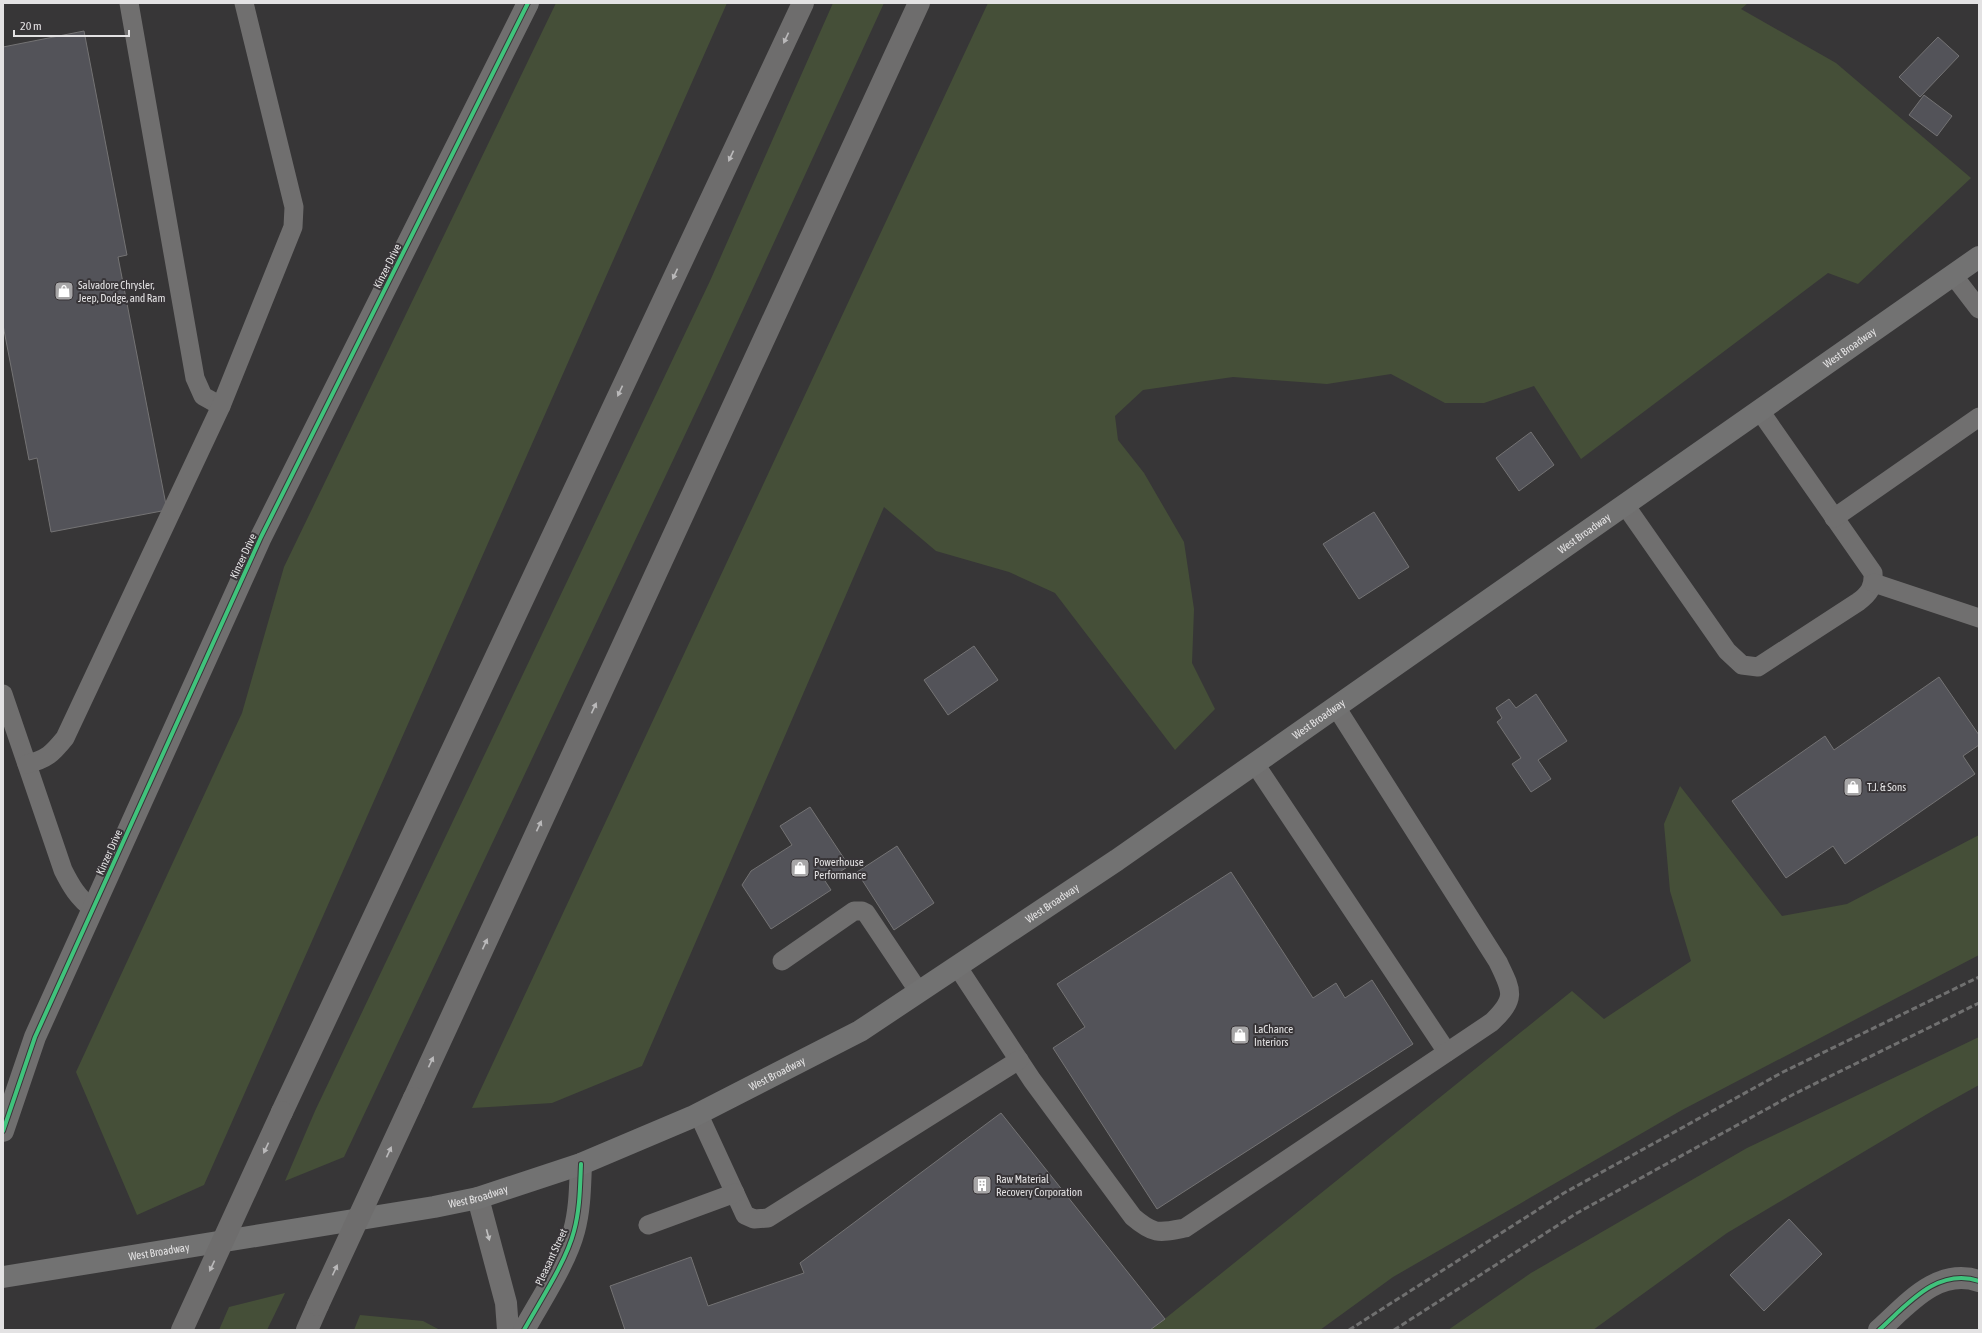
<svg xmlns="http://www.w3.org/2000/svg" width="1982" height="1333" font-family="'Asap Condensed',sans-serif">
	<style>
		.green { fill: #454f38 }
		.building { fill: #535359; stroke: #747374 }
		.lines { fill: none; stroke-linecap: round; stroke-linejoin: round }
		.service { stroke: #706f6f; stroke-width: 19 }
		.minor { stroke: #706f6f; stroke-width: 22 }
		.tertiary { stroke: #706f6f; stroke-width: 22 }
		.secondary { stroke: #727272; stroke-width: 22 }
		.motorway { stroke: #6e6d6d; stroke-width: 22 }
		.rail { stroke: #707070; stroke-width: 3; stroke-dasharray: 6 3; stroke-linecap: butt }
		.motorway-bridge { stroke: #6e6d6d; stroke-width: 22 }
		.cycleway-casing { stroke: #383538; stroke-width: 6 }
		.cycleway { stroke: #40c37c; stroke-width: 4 }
		.oneway { fill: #bab9ba }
		.oneway2 { fill: #c0c0c0 }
		.labels { text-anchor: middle; stroke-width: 4; stroke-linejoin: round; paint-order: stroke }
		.street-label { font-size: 11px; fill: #e3e2e3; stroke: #383538 }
		.poi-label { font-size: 11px; fill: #e3e2e3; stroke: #383538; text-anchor: start }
	</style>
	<rect width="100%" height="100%" fill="#373637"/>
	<g class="green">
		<polygon points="556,3 727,3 204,1185 137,1215 76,1072 242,713 284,567"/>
		<polygon points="833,3 884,3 708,386 344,1157 285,1181 315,1111 710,281"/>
		<polygon points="988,3 1748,3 1741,9 1836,63 1971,178 1858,284 1828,273 1581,459 1534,386 1484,403 1445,403 1391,374 1327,384 1233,377 1143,390 1115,416 1118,440 1144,473 1184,542 1194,609 1192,663 1215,709 1175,750 1055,593 1009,572 936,551 884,507 642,1066 552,1103 472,1108"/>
		<polygon points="1680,786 1782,916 1847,904 1979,835 1979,955 1682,1110 1393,1277 1320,1330 1151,1330 1572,991 1604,1019 1691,961 1670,891 1664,824"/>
		<polygon points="1979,1037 1979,1085 1934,1110 1727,1233 1593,1330 1448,1330 1531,1273 1747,1148"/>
		<polygon points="285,1293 267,1330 219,1330 229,1307"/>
		<polygon points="360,1315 423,1321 440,1330 354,1330"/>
	</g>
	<g class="building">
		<polygon points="84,31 127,255 118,257 167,510 51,532 37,458 29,460 3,325 3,47"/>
		<polygon points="1938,37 1959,56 1920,97 1899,77"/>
		<polygon points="1924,95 1952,116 1937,136 1909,115"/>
		<polygon points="1531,432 1554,465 1519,491 1496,458"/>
		<polygon points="1374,512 1409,567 1359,599 1323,544"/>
		<polygon points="974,646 998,680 948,715 924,680"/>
		<polygon points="1939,677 1979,735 1979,745 1963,756 1975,774 1845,864 1833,846 1786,878 1732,801 1825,736 1834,750"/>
		<polygon points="1536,694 1567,741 1538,760 1551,779 1531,792 1512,764 1521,758 1497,722 1502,718 1496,708 1509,699 1516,708"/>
		<polygon points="810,807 849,866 825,881 831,890 771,929 742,885 751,871 792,845 780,826"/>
		<polygon points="897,846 934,903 894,930 857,872"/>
		<polygon points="1231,872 1313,998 1336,983 1345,998 1372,980 1413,1044 1157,1209 1053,1048 1085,1027 1057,984"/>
		<polygon points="1001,1113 1165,1319 1150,1330 625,1330 610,1286 691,1257 708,1306 804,1273 800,1263"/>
		<polygon points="1789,1219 1822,1254 1764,1311 1730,1275"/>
	</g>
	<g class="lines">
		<g class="service">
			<polyline points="129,3 195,378 203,396 221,406"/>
			<polyline points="1953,275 1979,309"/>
			<path d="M 1625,505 L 1727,651 L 1742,665 L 1758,667 L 1858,602 C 1869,594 1874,587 1873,573 L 1760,411"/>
			<polyline points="1834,518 1979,417"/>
			<polyline points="1874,583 1979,618"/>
			<path d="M 3,694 L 63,870 C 71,886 78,898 93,909"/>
			<path d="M 27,764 C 47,759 52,754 65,738 L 221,406 L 293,227 L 294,207 L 244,3"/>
			<polyline points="1255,764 1447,1052"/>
			<polyline points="782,961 854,911 862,911 866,913 919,992"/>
			<path d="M 957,966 L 1032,1080 L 1133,1217 C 1154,1235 1159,1233 1185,1228 L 1492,1022 C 1517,998 1512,991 1498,962 L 1336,707"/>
			<polyline points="698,1113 745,1215 754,1219 768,1218 1019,1060"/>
			<polyline points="648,1225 735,1193"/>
		</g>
		<g class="minor">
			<polyline points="3,1131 35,1037 261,537 528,3"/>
			<path d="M 1879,1330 C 1907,1305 1937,1267 1979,1281"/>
		</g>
		<g class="tertiary">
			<polyline points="478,1198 506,1303 508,1330"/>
			<path d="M 524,1330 C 540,1301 566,1262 574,1231 C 580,1209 580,1187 581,1164"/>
		</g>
		<path class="secondary" id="s1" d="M 3,1277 L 434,1207 L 478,1198 L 581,1164 L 692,1117 L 860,1031 L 1117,860 L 1979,257"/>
		<g class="motorway">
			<polyline points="414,1098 919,3"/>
			<polyline points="282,1112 803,3"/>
			<polyline points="307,1330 318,1305"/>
		</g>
		<g class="rail">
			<polyline points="1349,1330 1564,1193 1783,1072 1979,977"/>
			<polyline points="1394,1330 1577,1213 1794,1094 1979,1003"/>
		</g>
		<g class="motorway-bridge">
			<polyline points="318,1305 414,1098"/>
			<polyline points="182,1330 282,1112"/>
		</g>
		<g class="cycleway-casing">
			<g id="cycleway">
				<polyline points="3,1131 35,1037 261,537 528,3"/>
				<path d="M 524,1330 C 540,1301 566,1262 574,1231 C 580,1209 580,1187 581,1164"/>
				<path d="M 1879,1330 C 1907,1305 1937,1267 1979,1281"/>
			</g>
		</g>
		<use href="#cycleway" class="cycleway"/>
	</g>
	<defs><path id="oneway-solid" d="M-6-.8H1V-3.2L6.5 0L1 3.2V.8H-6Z"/></defs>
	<g class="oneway">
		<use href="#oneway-solid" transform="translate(786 38) rotate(115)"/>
		<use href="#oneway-solid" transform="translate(731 156) rotate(115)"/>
		<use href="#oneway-solid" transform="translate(675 274) rotate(115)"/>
		<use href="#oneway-solid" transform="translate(620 391) rotate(115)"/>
		<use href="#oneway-solid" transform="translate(594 708) rotate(-65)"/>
		<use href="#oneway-solid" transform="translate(539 826) rotate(-65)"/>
		<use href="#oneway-solid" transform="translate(485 944) rotate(-65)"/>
		<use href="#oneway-solid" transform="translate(431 1062) rotate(-65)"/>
		<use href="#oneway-solid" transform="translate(266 1148) rotate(115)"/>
		<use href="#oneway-solid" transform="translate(389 1152) rotate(-65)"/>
		<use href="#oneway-solid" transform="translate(212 1266) rotate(115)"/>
		<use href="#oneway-solid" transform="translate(335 1270) rotate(-65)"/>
	</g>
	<use class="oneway2" href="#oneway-solid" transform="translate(488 1235) rotate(75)"/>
	<defs>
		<g id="shop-square" transform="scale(1)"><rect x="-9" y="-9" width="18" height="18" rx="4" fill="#a7a6a7" stroke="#383538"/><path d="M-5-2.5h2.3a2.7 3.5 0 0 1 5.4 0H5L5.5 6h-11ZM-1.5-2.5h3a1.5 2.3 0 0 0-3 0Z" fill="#fff"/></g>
		<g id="building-square" transform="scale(1)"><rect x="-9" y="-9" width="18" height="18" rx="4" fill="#a7a6a7" stroke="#383538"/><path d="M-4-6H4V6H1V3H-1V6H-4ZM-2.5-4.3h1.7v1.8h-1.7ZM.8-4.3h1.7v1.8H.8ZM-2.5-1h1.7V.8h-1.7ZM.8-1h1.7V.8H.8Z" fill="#fff"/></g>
	</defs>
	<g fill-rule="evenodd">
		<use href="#shop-square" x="64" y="291"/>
		<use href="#shop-square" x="1853" y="787"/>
		<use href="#shop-square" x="800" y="868"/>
		<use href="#shop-square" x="1240" y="1035"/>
		<use href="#building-square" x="982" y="1185"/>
	</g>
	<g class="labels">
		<g class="street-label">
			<text transform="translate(387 266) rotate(-63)" y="4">Kinzer Drive</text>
			<text dy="4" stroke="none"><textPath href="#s1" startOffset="2102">West Broadway</textPath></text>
			<text dy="4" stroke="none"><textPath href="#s1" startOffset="1778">West Broadway</textPath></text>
			<text transform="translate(243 556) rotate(-65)" y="4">Kinzer Drive</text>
			<text dy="4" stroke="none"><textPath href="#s1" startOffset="1454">West Broadway</textPath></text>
			<text transform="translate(109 852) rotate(-66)" y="4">Kinzer Drive</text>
			<text dy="4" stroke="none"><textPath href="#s1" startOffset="1130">West Broadway</textPath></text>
			<text dy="4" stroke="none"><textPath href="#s1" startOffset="806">West Broadway</textPath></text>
			<text dy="4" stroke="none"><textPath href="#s1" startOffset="482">West Broadway</textPath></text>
			<text dy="4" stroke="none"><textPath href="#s1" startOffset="158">West Broadway</textPath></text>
			<text transform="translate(551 1257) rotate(-65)" y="4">Pleasant Street</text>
		</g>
		<g class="poi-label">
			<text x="78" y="289">Salvadore Chrysler,<tspan x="78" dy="13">Jeep, Dodge, and Ram</tspan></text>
			<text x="1867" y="791">T.J. &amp; Sons</text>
			<text x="814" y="866">Powerhouse<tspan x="814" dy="13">Performance</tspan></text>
			<text x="1254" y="1033">LaChance<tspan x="1254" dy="13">Interiors</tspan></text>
			<text x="996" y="1183">Raw Material<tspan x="996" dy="13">Recovery Corporation</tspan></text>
		</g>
	</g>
	<rect width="1982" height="1333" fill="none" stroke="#e3e2e3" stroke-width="8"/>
	<path d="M14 30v6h115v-6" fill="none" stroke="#e3e2e3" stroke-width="2"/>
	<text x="20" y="30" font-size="12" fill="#e3e2e3" stroke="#383538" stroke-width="3" paint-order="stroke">20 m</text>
</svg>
